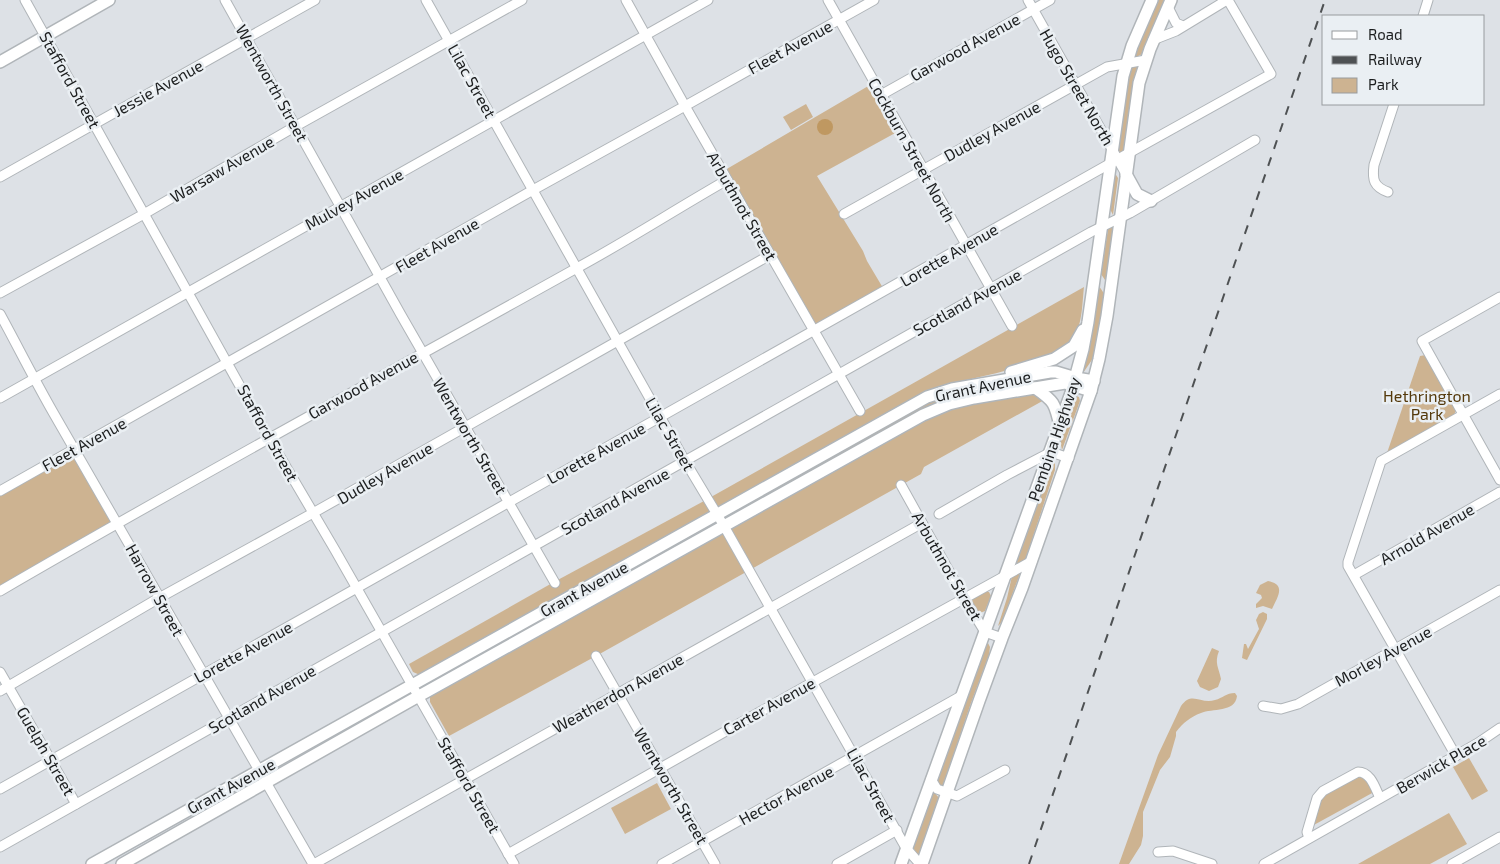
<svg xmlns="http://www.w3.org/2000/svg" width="1500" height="864" font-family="'Exo 2',sans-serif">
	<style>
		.green { fill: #cdb391 }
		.water { fill: #bf9861 }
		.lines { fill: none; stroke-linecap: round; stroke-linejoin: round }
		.minor-casing { stroke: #b0b5b9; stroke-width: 11 }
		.major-casing { stroke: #b0b5b9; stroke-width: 14 }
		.minor { stroke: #fff; stroke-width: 9 }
		.major { stroke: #fff; stroke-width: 11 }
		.rail { stroke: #4e5153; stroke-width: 2; stroke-dasharray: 9 9; stroke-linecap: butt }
		.labels { text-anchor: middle; stroke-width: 5; stroke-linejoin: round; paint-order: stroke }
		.street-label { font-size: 16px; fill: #1c1e1f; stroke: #eaeff3 }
		.park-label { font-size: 16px; fill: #54390b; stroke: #eaeff3 }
	</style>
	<rect width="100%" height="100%" fill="#dde1e6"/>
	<g class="green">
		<polygon points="1155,0 1166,0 1142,54 1131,60"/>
		<polygon points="1139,65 1127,145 1121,154 1116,147 1128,68"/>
		<polygon points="870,85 897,132 817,176 863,251 867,261 883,288 815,326 725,170"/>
		<polygon points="806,104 813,117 791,130 783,117"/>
		<polygon points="1113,170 1118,178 1113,215 1108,205"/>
		<polygon points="1115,225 1107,283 1101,274 1108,229"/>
		<polygon points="1097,283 1105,295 1096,354 1083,373"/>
		<path d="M 1084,287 C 1082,303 1083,324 1073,338 C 1054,366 972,377 939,387 L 719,507 L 716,505 L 711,497 Z"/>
		<polygon points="1426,355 1456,410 1454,415 1387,453 1420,356"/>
		<path d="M 1050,376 L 1062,378 L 967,395 L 732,516 L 731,514 L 920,407 C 961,388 1006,384 1050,376 Z"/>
		<polygon points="1032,393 1046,399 924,467 921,474 596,656 449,736 430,702 430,696 432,694 916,424 961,405"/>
		<polygon points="1076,396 1079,397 1080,401 1062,450 1060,440"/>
		<polygon points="75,449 117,522 0,591 0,491"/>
		<polygon points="1053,462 1055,462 1055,470 1026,558 1024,562 1015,567"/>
		<polygon points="704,501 709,509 709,513 420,675 413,672 409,664 554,582"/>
		<polygon points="689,536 689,537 655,561 466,664 491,647"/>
		<polygon points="1021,571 1002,622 998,626 1007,598 1012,576"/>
		<path d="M 1268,581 C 1287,584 1277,598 1272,609 L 1263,606 L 1256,608 L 1256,604 L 1262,598 L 1261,595 L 1256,593 L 1260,585 Z"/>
		<path d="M 985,591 L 989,592 L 991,596 L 985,611 L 980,613 C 965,602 973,597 985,591 Z"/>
		<polygon points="1263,612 1267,614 1267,619 1247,660 1242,658 1244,644 1246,644 1248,649 1259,629 1256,620 1259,614"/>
		<polygon points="987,641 990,647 989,655 971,703 943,786 940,787 937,781"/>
		<path d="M 1212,648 L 1219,651 C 1214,663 1219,668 1221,679 L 1218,687 L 1209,691 L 1200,687 L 1197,681 Z"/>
		<path d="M 1235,693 L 1237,696 C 1235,713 1212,708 1201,713 C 1190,717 1183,723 1176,732 L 1176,736 L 1170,757 L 1160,770 L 1143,812 L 1143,836 L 1141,845 L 1129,864 L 1119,864 L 1158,755 L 1181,706 C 1192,690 1201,705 1215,700 C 1223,698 1226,693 1235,693 Z"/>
		<polygon points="1469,758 1488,791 1472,800 1453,767"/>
		<polygon points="1357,776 1363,776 1374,792 1312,826 1320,799 1326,793"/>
		<polygon points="657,783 671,809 625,834 611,808"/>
		<polygon points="933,791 939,798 918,858 913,847"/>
		<polygon points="1449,813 1467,844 1430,864 1358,864"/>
	</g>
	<circle class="water" cx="825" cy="127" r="8"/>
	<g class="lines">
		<g class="minor-casing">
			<g id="minor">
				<polyline points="25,0 265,431 335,550 514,864"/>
				<polyline points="225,0 401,315 555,583"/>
				<polyline points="426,0 685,461 724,526 906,848 920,864"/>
				<polyline points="626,0 685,106 860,411"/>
				<polyline points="828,0 1012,326"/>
				<polyline points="1028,0 1126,174"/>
				<polyline points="1168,7 1176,23 1183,26"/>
				<polyline points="1423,16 1428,0"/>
				<polyline points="1153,40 1176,31 1227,0"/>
				<polyline points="881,95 1050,0"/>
				<polyline points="0,177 315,0"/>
				<path d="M 1388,192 C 1374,187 1372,180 1374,165 L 1394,104"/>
				<polyline points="844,214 1107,67 1146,60"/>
				<polyline points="0,293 144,214 296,126 522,0"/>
				<polyline points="1500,297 1422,341 1500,480"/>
				<path d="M 0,314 C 18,347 35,381 54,414 C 140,564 226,714 313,864"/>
				<polyline points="0,398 708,0"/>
				<polyline points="901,485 964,598 985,632 1002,638"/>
				<polyline points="0,491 533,190 685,106 874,0"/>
				<polyline points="939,514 1007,475 1051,452 1069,458"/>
				<polyline points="1354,575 1500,492"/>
				<path d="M 0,591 C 190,480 383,376 575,269 C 627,241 676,209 727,180"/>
				<polyline points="596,656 715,864"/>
				<polyline points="0,672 76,804"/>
				<polyline points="0,691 159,598 313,513 770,255"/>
				<polyline points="1263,706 1281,709 1298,704 1500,590"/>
				<polyline points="1456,756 1348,566 1348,562 1381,461 1500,394"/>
				<polyline points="931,779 937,789 957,796 1005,770"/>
				<polyline points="0,789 1111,163 1271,74 1228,0"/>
				<path d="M 1309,838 L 1307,832 L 1317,798 L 1323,791 L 1358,772 C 1371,772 1375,788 1380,798"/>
				<polyline points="0,847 1091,232 1130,213 1255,140"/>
				<polyline points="1158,852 1173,851 1212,864"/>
				<polyline points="508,854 813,682 1032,561"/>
				<polyline points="314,864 922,523"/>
				<polyline points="662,864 961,696"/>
				<polyline points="837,864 897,830"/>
				<polyline points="1264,864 1478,743 1500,728"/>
				<polyline points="1452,864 1500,837"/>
			</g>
		</g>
		<g class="major-casing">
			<g id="major">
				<polyline points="0,62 109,0"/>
				<polyline points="1126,174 1137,194 1151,201"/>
				<polyline points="1011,372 1054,359 1074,346 1083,330"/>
				<path d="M 1035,388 C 1054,401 1055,403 1060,426"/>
				<polyline points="92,864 927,397 952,389 1050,372 1056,372 1076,378 1094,381"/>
				<polyline points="122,864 410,701 923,415 949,404 974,398 1065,383 1091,391"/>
				<polyline points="901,864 1071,393 1083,349 1088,322 1123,76 1132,46 1152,0"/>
				<polyline points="922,864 979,701 1002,638 1022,588 1091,391 1099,359 1107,316 1139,83 1150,49 1171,0"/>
			</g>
		</g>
		<use href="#minor" class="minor"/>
		<use href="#major" class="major"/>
		<polyline class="rail" points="1029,864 1325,0"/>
	</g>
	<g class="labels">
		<g class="street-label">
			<text transform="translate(790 47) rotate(-29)" y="6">Fleet Avenue</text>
			<text transform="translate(965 47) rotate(-29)" y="6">Garwood Avenue</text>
			<text transform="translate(70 80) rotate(61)" y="6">Stafford Street</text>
			<text transform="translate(472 81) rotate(61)" y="6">Lilac Street</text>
			<text transform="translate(272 83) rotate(61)" y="6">Wentworth Street</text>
			<text transform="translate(1077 87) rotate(60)" y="6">Hugo Street North</text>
			<text transform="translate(158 88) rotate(-29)" y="6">Jessie Avenue</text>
			<text transform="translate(992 131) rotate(-29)" y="6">Dudley Avenue</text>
			<text transform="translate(912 150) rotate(61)" y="6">Cockburn Street North</text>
			<text transform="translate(222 169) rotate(-30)" y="6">Warsaw Avenue</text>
			<text transform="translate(354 199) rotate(-29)" y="6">Mulvey Avenue</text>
			<text transform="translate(742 206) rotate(60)" y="6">Arbuthnot Street</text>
			<text transform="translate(437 245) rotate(-30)" y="6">Fleet Avenue</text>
			<text transform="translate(949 255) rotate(-30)" y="6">Lorette Avenue</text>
			<text transform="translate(967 302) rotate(-29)" y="6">Scotland Avenue</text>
			<text transform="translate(363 385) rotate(-29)" y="6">Garwood Avenue</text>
			<text transform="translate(983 386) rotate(-12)" y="6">Grant Avenue</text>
			<text transform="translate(268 433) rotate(61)" y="6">Stafford Street</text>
			<text transform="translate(670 434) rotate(60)" y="6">Lilac Street</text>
			<text transform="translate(470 436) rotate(60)" y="6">Wentworth Street</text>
			<text transform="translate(1054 439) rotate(-71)" y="6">Pembina Highway</text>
			<text transform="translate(84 444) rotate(-29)" y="6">Fleet Avenue</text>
			<text transform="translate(596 453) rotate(-29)" y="6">Lorette Avenue</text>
			<text transform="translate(385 473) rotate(-30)" y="6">Dudley Avenue</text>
			<text transform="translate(615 501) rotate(-29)" y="6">Scotland Avenue</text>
			<text transform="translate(1427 534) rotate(-30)" y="6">Arnold Avenue</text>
			<text transform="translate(947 566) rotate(60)" y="6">Arbuthnot Street</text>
			<text transform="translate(584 589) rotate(-29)" y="6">Grant Avenue</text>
			<text transform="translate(155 590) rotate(61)" y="6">Harrow Street</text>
			<text transform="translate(243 652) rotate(-29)" y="6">Lorette Avenue</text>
			<text transform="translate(1383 656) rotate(-29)" y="6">Morley Avenue</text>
			<text transform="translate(618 693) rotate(-29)" y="6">Weatherdon Avenue</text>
			<text transform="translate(262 699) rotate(-30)" y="6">Scotland Avenue</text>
			<text transform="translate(769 706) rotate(-29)" y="6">Carter Avenue</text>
			<text transform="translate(46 751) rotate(60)" y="6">Guelph Street</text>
			<text transform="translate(1441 764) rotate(-30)" y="6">Berwick Place</text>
			<text transform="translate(469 785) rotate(60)" y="6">Stafford Street</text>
			<text transform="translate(871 785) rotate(61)" y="6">Lilac Street</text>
			<text transform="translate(231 786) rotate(-29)" y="6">Grant Avenue</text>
			<text transform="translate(671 786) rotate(60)" y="6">Wentworth Street</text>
			<text transform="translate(786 795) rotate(-29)" y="6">Hector Avenue</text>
		</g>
		<g class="park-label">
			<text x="1427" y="402">Hethrington<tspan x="1427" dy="18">Park</tspan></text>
		</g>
	</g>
	<rect x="1322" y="15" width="162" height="90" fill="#eaeff3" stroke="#989b9e"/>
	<rect x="1332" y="31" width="25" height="8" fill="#ffffff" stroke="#989b9e"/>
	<text x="1368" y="40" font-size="15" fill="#1c1e1f">Road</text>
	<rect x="1332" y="56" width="25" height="8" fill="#4e5153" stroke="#989b9e"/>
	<text x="1368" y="65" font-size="15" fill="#1c1e1f">Railway</text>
	<rect x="1332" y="78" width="25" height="15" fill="#cdb391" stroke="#989b9e"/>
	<text x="1368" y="90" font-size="15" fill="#1c1e1f">Park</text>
</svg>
